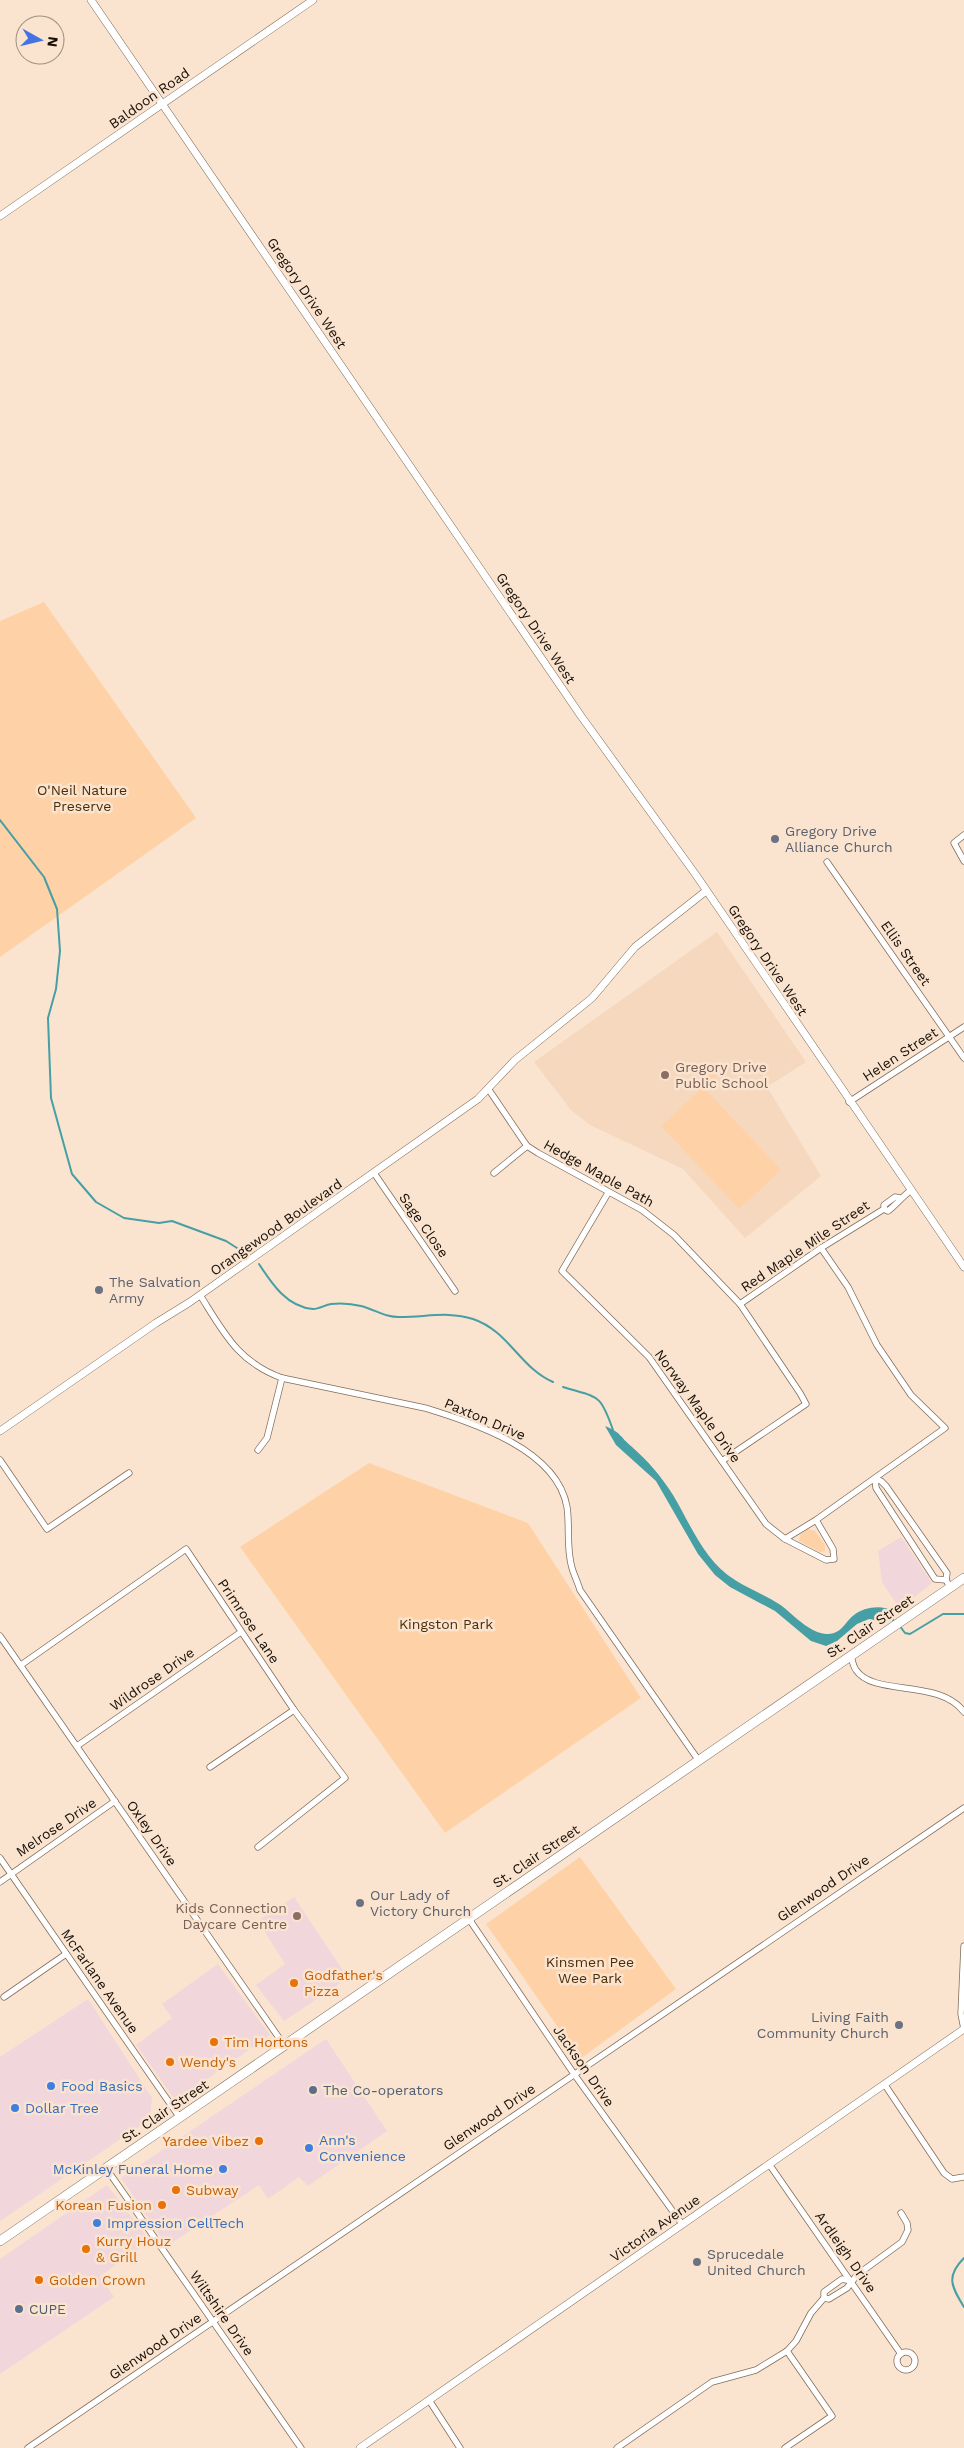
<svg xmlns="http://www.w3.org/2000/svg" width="964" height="2448" font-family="'Work Sans',sans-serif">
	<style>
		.commercial { fill: #f1d7db }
		.built { fill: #f5d8be }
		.green { fill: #ffd1a6 }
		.water { fill: #459fa4 }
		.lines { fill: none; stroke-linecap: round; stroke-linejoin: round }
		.stream { stroke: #459fa4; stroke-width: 2 }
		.minor-casing { stroke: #816d5b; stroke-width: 7 }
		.tertiary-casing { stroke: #816d5b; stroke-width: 8 }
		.primary-casing { stroke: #816d5b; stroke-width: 10 }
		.minor { stroke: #fff; stroke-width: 5.5 }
		.tertiary { stroke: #fff; stroke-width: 7 }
		.primary { stroke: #fff; stroke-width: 9 }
		.worship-dot { fill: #6b7280; stroke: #fae4cf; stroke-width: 2 }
		.education-dot { fill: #8d6e63; stroke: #fae4cf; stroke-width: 2 }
		.food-dot { fill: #e8710a; stroke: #fae4cf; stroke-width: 2 }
		.shop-dot { fill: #3f7fe0; stroke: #fae4cf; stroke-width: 2 }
		.service-dot { fill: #5c6f8a; stroke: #fae4cf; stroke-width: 2 }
		.labels { text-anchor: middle; stroke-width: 5; stroke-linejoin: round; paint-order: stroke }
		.street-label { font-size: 14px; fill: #170f08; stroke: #fae4cf }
		.park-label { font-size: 14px; fill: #4d2d06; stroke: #fae4cf }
		.worship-label { font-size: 14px; fill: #5b616d; stroke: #fae4cf; text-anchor: start }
		.education-label { font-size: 14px; fill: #785e54; stroke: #fae4cf; text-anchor: start }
		.food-label { font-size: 14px; fill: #c56008; stroke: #fae4cf; text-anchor: start }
		.shop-label { font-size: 14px; fill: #366cbe; stroke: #fae4cf; text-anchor: start }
		.service-label { font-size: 14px; fill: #4e5e75; stroke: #fae4cf; text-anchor: start }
	</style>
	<rect width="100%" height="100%" fill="#fae4cf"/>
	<g class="commercial">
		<polygon points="901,1537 932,1583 900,1609 882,1582 878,1551"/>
		<polygon points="294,1897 348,1978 284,2021 256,1985 285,1964 258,1921"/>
		<polygon points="218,1964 270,2035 176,2101 136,2045 172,2018 162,2004"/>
		<polygon points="88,1999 152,2098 150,2119 0,2221 0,2057"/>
		<polygon points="326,2039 387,2131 308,2186 299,2177 268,2199 259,2185 167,2246 121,2178"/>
		<polygon points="107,2185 150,2241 100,2276 114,2297 0,2374 0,2259"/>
	</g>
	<polygon class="built" points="717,932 806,1062 767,1087 821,1176 745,1238 683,1169 590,1125 571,1110 534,1062"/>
	<g class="green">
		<polygon points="44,602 196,818 0,957 0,621"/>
		<polygon points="706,1062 719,1072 711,1083 698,1073"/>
		<polygon points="703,1087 781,1170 739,1209 661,1126"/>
		<polygon points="369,1463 528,1523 641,1698 445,1833 240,1547"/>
		<polygon points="808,1529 815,1531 825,1545 825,1551 820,1552 799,1541 800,1535"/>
		<polygon points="580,1857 676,1989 580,2059 486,1924"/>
	</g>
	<path class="water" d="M 605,1426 C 622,1433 619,1436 631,1446 C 648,1461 661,1476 673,1495 C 691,1525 704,1561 735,1580 C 749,1589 765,1595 779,1604 C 794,1614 813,1639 834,1633 C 843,1630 847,1620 854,1615 C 864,1607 883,1604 893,1612 L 880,1621 L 869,1619 L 857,1624 L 837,1641 L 826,1646 L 811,1641 L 775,1611 L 730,1587 L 715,1575 L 698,1554 L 656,1481 L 616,1445 Z"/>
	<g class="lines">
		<g class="stream">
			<polyline points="0,820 44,877 57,909 60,951 56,989 48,1018 51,1098 72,1174 96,1202 124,1218 159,1223 172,1221 226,1241 237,1248"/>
			<path d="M 259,1264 C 272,1284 287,1307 313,1309 C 319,1309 325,1305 331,1304 C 340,1303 353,1304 361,1306 C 376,1310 386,1318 401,1317 C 426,1317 449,1311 473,1319 C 509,1331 520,1368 553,1382"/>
			<path d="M 563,1387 C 599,1398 600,1393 613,1430"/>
			<polyline points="888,1615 895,1622"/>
			<polyline points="899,1625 905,1633 910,1634 943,1614 964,1614"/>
			<path d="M 964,2258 C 945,2277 952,2287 964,2307"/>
		</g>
		<g class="minor-casing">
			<g id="minor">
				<polyline points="964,835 954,843 964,861"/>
				<polyline points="827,862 964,1058"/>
				<polyline points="489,1090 527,1146 538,1153 642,1210 674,1235 740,1304 800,1393 806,1404 722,1461"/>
				<polyline points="849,1102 964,1027"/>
				<polyline points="374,1173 455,1291"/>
				<polyline points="494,1173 527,1146"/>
				<polyline points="608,1193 562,1271 649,1357 766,1524 785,1539 816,1520 945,1428 911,1395 877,1345 848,1287 821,1248"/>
				<path d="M 884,1209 L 888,1211 C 897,1204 902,1197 911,1190"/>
				<path d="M 200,1295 C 224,1333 238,1362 282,1378 L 425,1408 C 473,1423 557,1449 567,1507 C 570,1527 566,1548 572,1568 C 574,1575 578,1583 580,1590 L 699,1761"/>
				<polyline points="740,1304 821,1248 884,1209 884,1205 895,1197 900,1198"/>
				<polyline points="258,1450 267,1438 282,1378"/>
				<polyline points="0,1460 47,1529 129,1473"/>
				<polyline points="875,1479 881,1481 886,1486 947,1573 946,1580 950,1587"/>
				<polyline points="875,1479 876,1488 935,1579 946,1580"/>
				<polyline points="785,1539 826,1560 834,1559 833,1549 816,1520"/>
				<polyline points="0,1636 284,2045"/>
				<path d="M 851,1655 C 852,1660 853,1666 856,1670 C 874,1697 939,1678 964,1712"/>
				<polyline points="21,1665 186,1549 294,1710 345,1778 258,1847"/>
				<polyline points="77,1746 241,1632"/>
				<polyline points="210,1767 294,1710"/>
				<polyline points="0,1858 180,2118"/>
				<polyline points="0,1882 115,1801"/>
				<polyline points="469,1919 574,2074 682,2224"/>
				<polyline points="964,1946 961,2014 964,2029"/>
				<polyline points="4,1997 66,1954"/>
				<polyline points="885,2085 944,2173 952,2179 964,2177"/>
				<polyline points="769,2164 901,2354"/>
				<polyline points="106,2168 301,2448"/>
				<polyline points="824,2298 824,2292 842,2279 851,2281"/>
				<circle cx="906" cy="2361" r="9"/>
				<polyline points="429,2400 460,2448"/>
				<polyline points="28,2448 964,1808"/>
				<polyline points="617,2448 712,2382 756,2370 787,2351 796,2341 811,2313 824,2298 829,2299 847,2288 857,2275 902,2242 908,2230 907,2223 901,2213"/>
				<polyline points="785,2448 832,2416 787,2351"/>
			</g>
		</g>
		<g class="tertiary-casing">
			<g id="tertiary">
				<polyline points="91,0 581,716 696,875 964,1267"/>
				<polyline points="0,216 313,0"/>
				<polyline points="0,1431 156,1323 190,1302 478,1099 515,1060 592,998 635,947 706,891"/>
				<polyline points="360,2448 964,2029"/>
			</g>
		</g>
		<g class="primary-casing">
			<polyline id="primary" points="0,2241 964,1578"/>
		</g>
		<use href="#minor" class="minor"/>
		<use href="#tertiary" class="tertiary"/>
		<use href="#primary" class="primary"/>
	</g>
	<g class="worship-dot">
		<circle cx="775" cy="839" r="5"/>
		<circle cx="99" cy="1290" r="5"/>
		<circle cx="360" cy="1903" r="5"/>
		<circle cx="899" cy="2025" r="5"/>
		<circle cx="697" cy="2262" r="5"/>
	</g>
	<g class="education-dot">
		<circle cx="665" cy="1075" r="5"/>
		<circle cx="297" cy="1916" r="5"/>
	</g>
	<g class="food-dot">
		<circle cx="294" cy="1983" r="5"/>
		<circle cx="214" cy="2042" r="5"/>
		<circle cx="170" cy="2062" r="5"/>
		<circle cx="259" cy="2141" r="5"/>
		<circle cx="176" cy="2190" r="5"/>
		<circle cx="162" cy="2205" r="5"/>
		<circle cx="86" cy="2249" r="5"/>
		<circle cx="39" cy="2280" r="5"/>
	</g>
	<g class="shop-dot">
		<circle cx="51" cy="2086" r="5"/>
		<circle cx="15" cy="2108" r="5"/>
		<circle cx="309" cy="2148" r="5"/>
		<circle cx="223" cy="2169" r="5"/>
		<circle cx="97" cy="2223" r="5"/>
	</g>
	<g class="service-dot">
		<circle cx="313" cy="2090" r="5"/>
		<circle cx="19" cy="2309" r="5"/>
	</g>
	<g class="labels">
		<g class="street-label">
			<text transform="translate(149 98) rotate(-35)" y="5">Baldoon Road</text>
			<text transform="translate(307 293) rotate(56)" y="5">Gregory Drive West</text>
			<text transform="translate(536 628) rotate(56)" y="5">Gregory Drive West</text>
			<text transform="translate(906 953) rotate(55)" y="5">Ellis Street</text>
			<text transform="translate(768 960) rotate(56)" y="5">Gregory Drive West</text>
			<text transform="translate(900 1054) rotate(-33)" y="5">Helen Street</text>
			<text transform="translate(599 1173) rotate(29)" y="5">Hedge Maple Path</text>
			<text transform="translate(424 1225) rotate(55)" y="5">Sage Close</text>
			<text transform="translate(276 1227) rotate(-35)" y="5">Orangewood Boulevard</text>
			<text transform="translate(805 1246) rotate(-34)" y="5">Red Maple Mile Street</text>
			<text transform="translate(698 1406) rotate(54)" y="5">Norway Maple Drive</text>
			<text transform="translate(485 1419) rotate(23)" y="5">Paxton Drive</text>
			<text transform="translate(249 1621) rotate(56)" y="5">Primrose Lane</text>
			<text transform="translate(870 1626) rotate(-34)" y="5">St. Clair Street</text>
			<text transform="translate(152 1679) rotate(-35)" y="5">Wildrose Drive</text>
			<text transform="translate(56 1827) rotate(-34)" y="5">Melrose Drive</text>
			<text transform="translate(152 1833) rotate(55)" y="5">Oxley Drive</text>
			<text transform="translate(536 1856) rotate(-34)" y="5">St. Clair Street</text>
			<text transform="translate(823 1888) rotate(-34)" y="5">Glenwood Drive</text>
			<text transform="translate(100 1981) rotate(55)" y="5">McFarlane Avenue</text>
			<text transform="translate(584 2066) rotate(55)" y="5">Jackson Drive</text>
			<text transform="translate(165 2111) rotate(-34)" y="5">St. Clair Street</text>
			<text transform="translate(489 2117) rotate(-34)" y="5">Glenwood Drive</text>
			<text transform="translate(655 2228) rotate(-35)" y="5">Victoria Avenue</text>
			<text transform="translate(846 2252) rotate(55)" y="5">Ardleigh Drive</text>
			<text transform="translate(222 2313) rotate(55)" y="5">Wiltshire Drive</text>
			<text transform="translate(155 2346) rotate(-34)" y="5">Glenwood Drive</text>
		</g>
		<g class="park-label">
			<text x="82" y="795">O'Neil Nature<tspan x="82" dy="16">Preserve</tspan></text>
			<text x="446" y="1629">Kingston Park</text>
			<text x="590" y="1967">Kinsmen Pee<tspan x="590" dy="16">Wee Park</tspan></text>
		</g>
		<g class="worship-label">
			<text x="785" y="836">Gregory Drive<tspan x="785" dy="16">Alliance Church</tspan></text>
			<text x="109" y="1287">The Salvation<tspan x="109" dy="16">Army</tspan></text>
			<text x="370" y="1900">Our Lady of<tspan x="370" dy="16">Victory Church</tspan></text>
			<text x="889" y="2022" text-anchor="end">Living Faith<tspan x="889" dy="16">Community Church</tspan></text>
			<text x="707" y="2259">Sprucedale<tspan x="707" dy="16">United Church</tspan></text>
		</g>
		<g class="education-label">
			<text x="675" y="1072">Gregory Drive<tspan x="675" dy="16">Public School</tspan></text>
			<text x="287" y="1913" text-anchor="end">Kids Connection<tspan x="287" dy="16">Daycare Centre</tspan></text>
		</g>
		<g class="food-label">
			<text x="304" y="1980">Godfather's<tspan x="304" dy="16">Pizza</tspan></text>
			<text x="224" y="2047">Tim Hortons</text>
			<text x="180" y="2067">Wendy's</text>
			<text x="249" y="2146" text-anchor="end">Yardee Vibez</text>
			<text x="186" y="2195">Subway</text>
			<text x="152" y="2210" text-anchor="end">Korean Fusion</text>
			<text x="96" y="2246">Kurry Houz<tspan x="96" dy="16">&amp; Grill</tspan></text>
			<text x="49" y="2285">Golden Crown</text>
		</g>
		<g class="shop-label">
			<text x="61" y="2091">Food Basics</text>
			<text x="25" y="2113">Dollar Tree</text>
			<text x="319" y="2145">Ann's<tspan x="319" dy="16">Convenience</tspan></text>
			<text x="213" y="2174" text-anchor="end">McKinley Funeral Home</text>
			<text x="107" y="2228">Impression CellTech</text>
		</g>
		<g class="service-label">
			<text x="323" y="2095">The Co-operators</text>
			<text x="29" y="2314">CUPE</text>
		</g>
	</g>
	<g transform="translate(40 40) rotate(98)"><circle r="24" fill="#fae4cf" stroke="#9f8f7f"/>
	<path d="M0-4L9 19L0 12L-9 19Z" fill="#4472e4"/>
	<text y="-8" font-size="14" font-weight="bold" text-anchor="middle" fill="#170f08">N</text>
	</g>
</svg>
